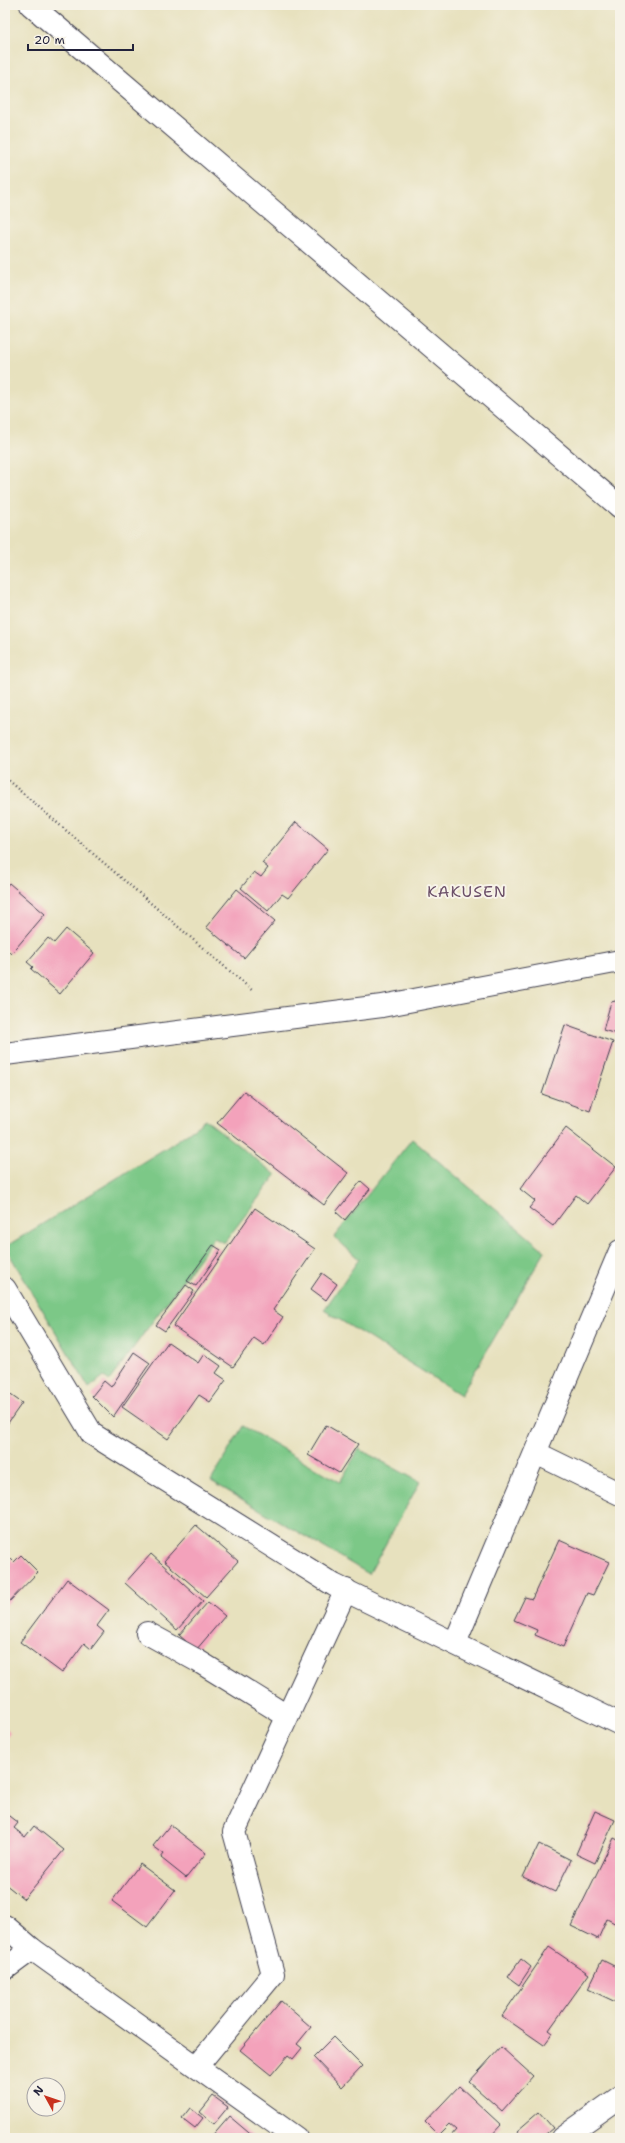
<svg xmlns="http://www.w3.org/2000/svg" width="625" height="2143" font-family="'Shantell Sans',sans-serif">
	<style>
		.green { fill: #7bc887; stroke: #4e7561 }
		.building { fill: #f3a2bb }
		.lines { fill: none; stroke-linecap: round; stroke-linejoin: round }
		.minor-casing { stroke: #403f4f; stroke-width: 24 }
		.path { stroke: #403f4f; stroke-width: 2.5; stroke-dasharray: 1 3; stroke-linecap: butt }
		.minor { stroke: #fff; stroke-width: 22 }
		.labels { text-anchor: middle; stroke-width: 4; stroke-linejoin: round; paint-order: stroke }
		.quarter-label { font-size: 16px; letter-spacing: 1px; fill: #6b4f68; stroke: #f7f3e8 }
	</style>
	<rect width="100%" height="100%" fill="#f7f3e8"/>
	<filter id="ink" filterUnits="userSpaceOnUse"><feTurbulence type="fractalNoise" baseFrequency=".025" numOctaves="2"/><feDisplacementMap in="SourceGraphic" scale="8" xChannelSelector="R" yChannelSelector="G"/><feConvolveMatrix kernelMatrix="1 2 1 2 8 2 1 2 1" color-interpolation-filters="sRGB"/></filter>
	<filter id="wash" filterUnits="userSpaceOnUse"><feTurbulence type="fractalNoise" baseFrequency=".012" numOctaves="4" result="noise"/><feDisplacementMap in="SourceGraphic" scale="16" xChannelSelector="R" yChannelSelector="G"/><feGaussianBlur stdDeviation="0.9" result="paint"/><feColorMatrix in="noise" values="0 0 0 0 0 0 0 0 0 0 0 0 0 0 0 0 0 1.4 0 .05"/><feComposite in="paint" operator="in"/></filter>
	<g filter="url(#wash)">
		<rect width="100%" height="100%" fill="#e7e1be"/>
		<g class="green">
			<polygon points="206,1120 276,1175 224,1243 214,1238 109,1381 104,1376 89,1388 5,1247 169,1146"/>
			<polygon points="412,1139 545,1251 461,1395 324,1310 359,1259 334,1237"/>
			<polygon points="243,1426 340,1482 359,1449 420,1482 369,1574 211,1481"/>
		</g>
		<g id="blocks">
			<g class="building">
				<polygon points="296,822 328,849 288,898 282,894 268,911 241,888 254,872 261,877 268,868 262,863"/>
				<polygon points="9,883 45,914 11,954 5,948 5,888"/>
				<polygon points="237,889 275,921 244,958 206,927"/>
				<polygon points="66,929 94,953 60,994 31,969 33,967 27,962 48,938 54,943"/>
				<polygon points="620,1000 620,1035 603,1030 611,1002"/>
				<polygon points="565,1025 613,1042 590,1111 542,1094"/>
				<polygon points="244,1091 348,1173 324,1205 217,1123"/>
				<polygon points="566,1128 616,1167 587,1204 576,1195 553,1226 529,1208 535,1201 520,1189"/>
				<polygon points="361,1181 370,1189 345,1220 336,1212"/>
				<polygon points="255,1208 315,1249 273,1310 283,1317 264,1345 254,1338 233,1367 173,1326"/>
				<polygon points="213,1245 221,1250 196,1286 187,1281"/>
				<polygon points="322,1273 337,1284 326,1300 311,1289"/>
				<polygon points="186,1285 194,1291 165,1331 156,1325"/>
				<polygon points="168,1342 198,1363 204,1354 221,1366 216,1373 226,1380 210,1402 199,1395 168,1439 122,1407"/>
				<polygon points="134,1352 150,1363 113,1417 92,1396 104,1381 111,1387"/>
				<polygon points="5,1391 22,1403 8,1423 5,1421"/>
				<polygon points="326,1425 358,1444 339,1473 308,1455"/>
				<polygon points="196,1525 238,1561 206,1597 164,1561"/>
				<polygon points="559,1540 609,1562 593,1595 587,1593 563,1647 535,1635 537,1630 514,1620 525,1597 532,1599"/>
				<polygon points="151,1554 203,1601 177,1630 125,1583"/>
				<polygon points="7,1555 14,1562 21,1555 38,1572 5,1606 5,1557"/>
				<polygon points="67,1579 109,1610 97,1626 104,1632 91,1649 84,1643 62,1673 20,1642"/>
				<polygon points="208,1602 225,1616 196,1650 179,1635"/>
				<polygon points="5,1727 10,1732 5,1738"/>
				<polygon points="5,1744 9,1748 5,1753"/>
				<polygon points="595,1811 615,1820 595,1863 576,1854"/>
				<polygon points="5,1813 18,1823 14,1828 25,1837 34,1826 64,1850 24,1899 5,1884"/>
				<polygon points="170,1825 206,1853 186,1878 161,1858 164,1854 153,1846"/>
				<polygon points="614,1838 620,1841 620,1926 607,1919 598,1939 571,1926"/>
				<polygon points="539,1844 571,1860 555,1892 523,1877"/>
				<polygon points="140,1864 175,1890 147,1927 112,1901"/>
				<polygon points="549,1947 589,1974 549,2030 553,2033 544,2045 502,2016"/>
				<polygon points="521,1959 531,1967 519,1985 508,1977"/>
				<polygon points="602,1960 620,1969 620,2004 588,1989"/>
				<polygon points="281,2001 311,2027 297,2044 302,2048 293,2059 288,2055 271,2075 240,2050"/>
				<polygon points="333,2037 362,2066 342,2087 313,2057"/>
				<polygon points="501,2047 533,2076 502,2111 469,2082"/>
				<polygon points="459,2086 501,2125 489,2138 449,2138 456,2130 449,2124 438,2135 425,2122"/>
				<polygon points="213,2096 228,2107 214,2124 200,2112"/>
				<polygon points="190,2108 203,2118 195,2128 182,2118"/>
				<polygon points="539,2112 553,2128 541,2138 522,2138 517,2131"/>
				<polygon points="229,2116 255,2138 210,2138"/>
			</g>
		</g>
	</g>
	<g filter="url(#ink)">
		<use href="#blocks" fill-opacity="0" stroke="#403f4f" stroke-width="1"/>
		<g class="lines">
			<g class="minor-casing">
				<g id="minor">
					<polyline points="31,5 620,507"/>
					<polyline points="5,1054 382,1006 620,961"/>
					<polyline points="5,1289 92,1434 334,1585 620,1724"/>
					<polyline points="536,1453 620,1494"/>
					<polyline points="147,1633 198,1661 287,1716"/>
					<polyline points="455,1643 620,1251"/>
					<polyline points="5,1926 32,1949 296,2138"/>
					<polyline points="5,1969 32,1949"/>
					<polyline points="197,2066 273,1974 234,1832 346,1590"/>
					<polyline points="562,2138 620,2097"/>
				</g>
			</g>
			<polyline class="path" points="5,778 253,991"/>
			<use href="#minor" class="minor"/>
		</g>
	</g>
	<g class="labels">
		<g class="quarter-label">
			<text x="467" y="897">KAKUSEN</text>
		</g>
	</g>
	<rect width="625" height="2143" fill="none" stroke="#f7f3e8" stroke-width="20"/>
	<g transform="translate(46 2097) rotate(310)"><circle r="19" fill="#f7f3e8" stroke="#a29fa3"/>
	<path d="M0-3L7 15L0 10L-7 15Z" fill="#c8321e"/>
	<text y="-6" font-size="11" font-weight="bold" text-anchor="middle" fill="#22223b">N</text>
	</g>
	<path d="M28 44v6h105v-6" fill="none" stroke="#22223b" stroke-width="2"/>
	<text x="34" y="44" font-size="12" fill="#22223b" stroke="#f7f3e8" stroke-width="3" paint-order="stroke">20 m</text>
</svg>
